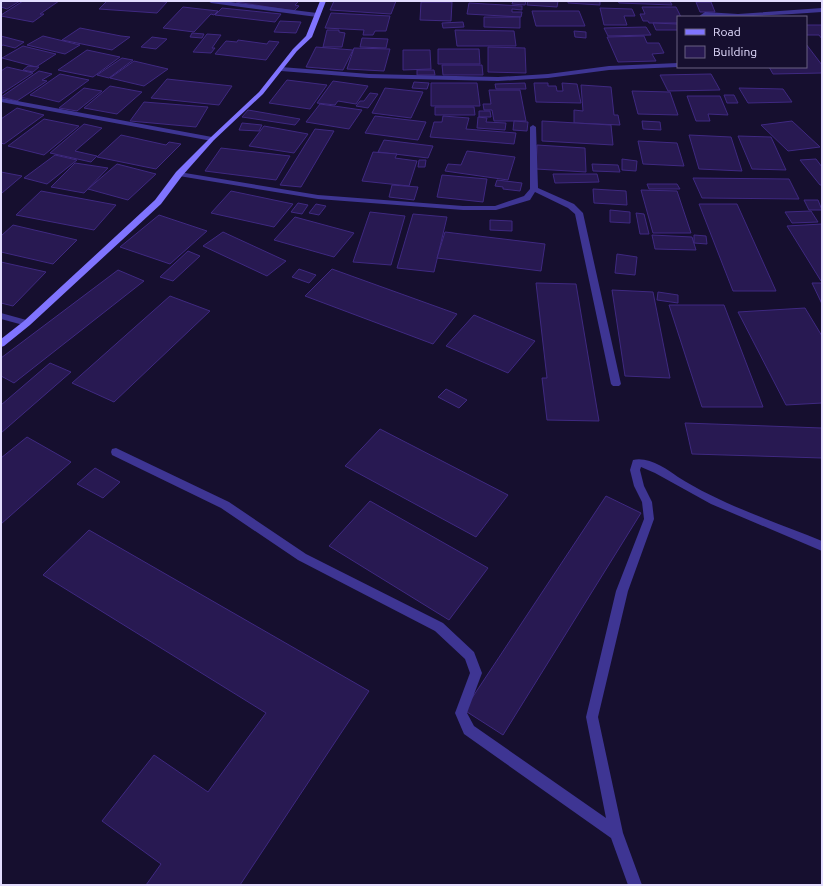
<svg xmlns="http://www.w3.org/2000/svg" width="823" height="886" font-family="Ubuntu,sans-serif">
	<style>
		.building { fill: #281952; stroke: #3f2981 }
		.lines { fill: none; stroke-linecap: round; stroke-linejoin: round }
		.lane { fill: #3e3593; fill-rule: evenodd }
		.street { fill: #3e3593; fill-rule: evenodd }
		.secondary { fill: #8074ff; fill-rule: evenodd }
	</style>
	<rect width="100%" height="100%" fill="#160f2f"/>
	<g class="building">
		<polygon points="1,1 20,1 7,9 1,7"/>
		<polygon points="23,1 59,1 40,14 44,14 33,22 1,16 1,15"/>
		<polygon points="107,1 156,1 167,2 157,13 99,9"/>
		<polygon points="237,1 299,1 295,5 299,6 294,11 236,2"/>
		<polygon points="334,1 396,1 391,14 330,10"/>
		<polygon points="513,1 526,1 525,5 512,4"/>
		<polygon points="528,1 558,1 557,7 527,5"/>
		<polygon points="568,1 600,1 600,5 568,3"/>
		<polygon points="618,1 670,1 672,5 619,3"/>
		<polygon points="421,2 452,2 451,21 420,20"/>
		<polygon points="696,2 711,2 715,12 700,12"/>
		<polygon points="469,3 522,6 522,10 512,9 512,12 522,12 521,17 467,14"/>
		<polygon points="183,7 218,11 214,15 211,14 194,32 163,28"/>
		<polygon points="642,7 676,7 681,17 678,17 678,23 649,23 648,21 643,21 640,14 645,14"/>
		<polygon points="222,8 281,14 275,22 215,15"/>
		<polygon points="600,8 632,9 635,16 624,16 627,25 604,25"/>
		<polygon points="532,11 579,11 585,26 536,26"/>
		<polygon points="331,13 390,16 386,31 375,31 373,35 363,35 364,30 325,28"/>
		<polygon points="484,17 520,17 520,28 484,27"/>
		<polygon points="280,21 301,22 296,33 274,32"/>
		<polygon points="463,22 464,27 443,28 442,23"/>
		<polygon points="653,23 678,24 678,30 656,30"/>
		<polygon points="806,25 822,25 822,39 819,35 806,35"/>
		<polygon points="646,27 651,35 608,36 604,28"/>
		<polygon points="80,28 121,36 130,37 112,50 62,40"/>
		<polygon points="327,30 339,30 339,32 345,33 342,47 323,47"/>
		<polygon points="455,30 514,31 516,46 457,46"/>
		<polygon points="574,31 586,32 586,38 575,37"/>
		<polygon points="192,33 204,34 202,38 190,37"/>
		<polygon points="207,34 221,35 212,48 215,48 211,53 193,52"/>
		<polygon points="1,36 24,42 15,48 3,45 1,46"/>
		<polygon points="43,36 80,45 65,54 27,45"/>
		<polygon points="644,36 647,43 659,43 664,53 652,54 656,61 618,62 607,37"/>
		<polygon points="152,37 167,39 156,49 141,47"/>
		<polygon points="362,38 388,39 386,48 360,47"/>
		<polygon points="238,40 267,44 269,41 279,42 266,60 215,54 226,41 237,42"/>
		<polygon points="806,44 822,65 822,73 773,74 769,67 806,67"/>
		<polygon points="23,46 56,54 36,67 2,58"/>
		<polygon points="316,47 353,50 343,70 306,67"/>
		<polygon points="488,47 525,48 526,73 488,72"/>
		<polygon points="354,48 390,49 384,71 347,69"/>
		<polygon points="438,49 479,49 480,64 438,64"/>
		<polygon points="87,50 120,57 93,77 58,70"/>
		<polygon points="403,50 430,50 431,69 403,70"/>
		<polygon points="122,58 133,60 109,78 97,75"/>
		<polygon points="134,61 168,69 144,86 110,78"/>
		<polygon points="442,65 482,65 483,75 443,75"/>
		<polygon points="28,66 39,67 33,72 23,70"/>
		<polygon points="7,67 33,73 1,94 1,71"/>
		<polygon points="417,70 434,70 435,75 417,75"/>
		<polygon points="39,71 52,74 42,80 47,81 17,101 1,97"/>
		<polygon points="60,74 89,80 59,102 30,95"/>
		<polygon points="711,74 720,90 668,91 660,75"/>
		<polygon points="167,79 232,86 219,105 151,98"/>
		<polygon points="287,80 327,85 310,109 269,103"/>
		<polygon points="333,81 368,86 356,104 338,101 335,105 317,103"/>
		<polygon points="414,82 429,83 427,89 412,88"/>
		<polygon points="431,83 477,83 480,106 431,106"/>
		<polygon points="525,83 526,89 496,89 495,84"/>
		<polygon points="534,83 548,83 548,86 556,86 557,91 563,91 562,83 577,84 581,103 536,102"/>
		<polygon points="581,85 611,87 614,115 618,115 620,125 574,123 574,110 583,111"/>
		<polygon points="110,86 142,92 117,114 84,108"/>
		<polygon points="84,88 102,91 77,111 59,108"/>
		<polygon points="385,88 423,92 411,118 372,113"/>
		<polygon points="739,88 783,89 792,102 748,103"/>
		<polygon points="489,90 520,90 526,121 494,121 492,110 484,110 483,104 491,104"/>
		<polygon points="632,91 670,92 678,115 638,114"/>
		<polygon points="370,93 378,94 368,108 356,106 360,101 364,101"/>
		<polygon points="724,95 734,95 738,103 727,103"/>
		<polygon points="687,96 720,96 728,115 708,114 710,121 696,121"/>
		<polygon points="144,102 208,107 196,127 130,121"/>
		<polygon points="320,104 362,110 349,129 306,122"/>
		<polygon points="435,107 474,107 475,115 435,115"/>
		<polygon points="17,108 44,115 4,144 1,143 1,119"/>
		<polygon points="248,110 300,119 295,125 242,117"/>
		<polygon points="479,111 490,111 491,117 479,117"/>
		<polygon points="375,116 426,122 418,140 365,133"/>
		<polygon points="443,116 469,118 466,129 516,133 514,144 430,137 434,122 442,122"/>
		<polygon points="478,117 487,118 486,122 506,123 505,130 477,128"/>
		<polygon points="44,119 79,126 44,155 8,146"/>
		<polygon points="514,121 528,122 527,131 513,130"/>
		<polygon points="542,121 611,125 613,145 542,141"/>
		<polygon points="642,121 660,122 661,130 643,129"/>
		<polygon points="792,121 820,147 788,151 761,125"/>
		<polygon points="242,123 262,125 259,131 239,130"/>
		<polygon points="84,124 102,128 75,151 97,156 91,162 50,153"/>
		<polygon points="264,126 308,134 294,153 249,146"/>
		<polygon points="315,129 334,131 301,187 280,185"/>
		<polygon points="121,135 166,145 169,142 181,144 156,169 97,157"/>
		<polygon points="689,135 731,137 742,171 699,169"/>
		<polygon points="738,136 771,137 786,170 752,169"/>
		<polygon points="384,140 433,146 428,158 378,152"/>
		<polygon points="638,141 677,143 684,166 643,164"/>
		<polygon points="537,145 585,148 586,172 536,169"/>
		<polygon points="221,148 290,156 276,180 205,171"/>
		<polygon points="467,151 515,157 508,180 445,171 448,164 461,165"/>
		<polygon points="373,152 397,154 395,158 417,161 409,186 362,181"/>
		<polygon points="55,155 77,160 47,184 24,178"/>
		<polygon points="622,159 637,161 636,171 622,170"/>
		<polygon points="816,159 822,167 822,185 820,185 800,160"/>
		<polygon points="419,160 426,160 425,167 418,167"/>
		<polygon points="75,163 108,168 84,193 51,187"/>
		<polygon points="117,164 156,174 128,200 88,189"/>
		<polygon points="592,164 618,165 620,172 593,171"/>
		<polygon points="1,172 22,176 2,193 1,193"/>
		<polygon points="553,174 597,174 599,182 555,183"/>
		<polygon points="442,175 487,179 483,202 437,197"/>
		<polygon points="693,178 789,179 799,199 702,198"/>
		<polygon points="497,180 522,183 520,191 503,189 503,187 495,186"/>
		<polygon points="647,184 677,184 680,189 649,189"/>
		<polygon points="392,185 418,187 414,200 389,197"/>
		<polygon points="593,189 626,191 627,205 594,203"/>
		<polygon points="641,190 677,191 691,233 653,233"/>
		<polygon points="41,191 116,205 94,230 16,215"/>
		<polygon points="231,191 293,204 274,227 211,213"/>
		<polygon points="804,200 818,200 822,210 809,210"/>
		<polygon points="298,203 308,205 302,214 291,212"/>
		<polygon points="316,204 326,206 319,215 309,213"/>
		<polygon points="699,204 737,204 776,291 733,291"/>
		<polygon points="610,210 630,212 630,223 610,222"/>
		<polygon points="811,211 818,222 792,223 785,212"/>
		<polygon points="370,212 405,216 391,265 353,262"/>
		<polygon points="636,213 644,214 649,234 640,234"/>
		<polygon points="413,214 447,217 434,272 397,268"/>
		<polygon points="159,215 207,231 170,264 120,247"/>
		<polygon points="295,217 354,233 334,257 274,240"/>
		<polygon points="490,220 512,221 512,231 490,230"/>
		<polygon points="822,224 822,281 821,281 787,226"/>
		<polygon points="13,225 77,240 53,264 1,252 1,236"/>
		<polygon points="223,232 286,261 267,276 203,246"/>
		<polygon points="445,232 545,244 541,271 437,258"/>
		<polygon points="652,235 692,237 696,250 655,249"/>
		<polygon points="694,235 706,236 707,244 694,243"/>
		<polygon points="188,251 200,256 173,281 160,277"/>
		<polygon points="617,254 637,257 635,275 615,273"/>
		<polygon points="1,262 46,272 13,306 1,303"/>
		<polygon points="299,269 316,275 309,283 292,277"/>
		<polygon points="332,269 457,314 433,344 305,296"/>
		<polygon points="118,270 144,281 14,383 1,376 1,358"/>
		<polygon points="536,283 576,284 599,421 547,420 542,378 547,378"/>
		<polygon points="812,283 822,283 822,304"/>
		<polygon points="612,290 653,292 670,378 625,376"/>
		<polygon points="658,292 678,295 678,303 657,300"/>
		<polygon points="170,296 210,311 114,402 72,383"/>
		<polygon points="669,305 724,305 763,407 702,407"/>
		<polygon points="805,308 822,336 822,403 786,405 738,312"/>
		<polygon points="474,315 535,341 508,373 446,346"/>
		<polygon points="50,363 71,372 1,433 1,405"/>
		<polygon points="446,389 467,400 459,408 438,397"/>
		<polygon points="685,423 822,428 822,458 692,454"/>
		<polygon points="380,429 508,495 476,537 345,466"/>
		<polygon points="27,437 71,462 1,524 1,458"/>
		<polygon points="95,468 120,482 103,498 77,484"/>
		<polygon points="606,496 641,513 503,735 464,710"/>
		<polygon points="370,501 488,568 449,620 329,546"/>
		<polygon points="89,530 369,691 240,885 146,885 161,864 102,821 154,755 208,792 266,713 43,575"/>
	</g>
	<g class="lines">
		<polygon class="lane" points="533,125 536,127 538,188 574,204 583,213 621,384 619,386 613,386 611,384 575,214 568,208 535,192 530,200 496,210 463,210 318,199 179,176 175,174 179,172 318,195 463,206 495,206 524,196 530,189 530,127"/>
		<g class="street">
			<polygon points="208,1 223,1 317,13 320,15 317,17 211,3"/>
			<path d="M 822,8 L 822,12 C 781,15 739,17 698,17 L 705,12 L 738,14 Z"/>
			<polygon points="678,63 678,67 609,70 548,78 498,81 369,78 281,71 278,69 281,67 369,74 498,77 548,74 609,66"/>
			<polygon points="1,98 212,137 215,139 212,141 1,102"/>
			<polygon points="1,313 30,321 31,323 27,326 1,319"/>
			<path d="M 116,448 L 229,502 L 306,554 L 443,623 L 474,652 L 482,673 L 467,713 L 474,726 L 606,818 L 586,717 L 616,591 L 644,519 L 642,502 L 634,486 L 630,470 L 633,460 C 648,456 667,469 678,477 C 722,505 774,521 822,541 L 822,551 L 711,504 L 655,473 L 641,467 L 640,470 L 644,486 L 652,502 L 654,519 L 628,591 L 598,717 L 623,833 L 642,885 L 628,885 L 611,838 L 464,734 L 455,713 L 470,673 L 465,659 L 435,631 L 298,560 L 221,508 L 112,455 L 111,452 L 112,449 Z"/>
		</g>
		<polygon class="secondary" points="320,1 326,1 312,37 297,51 263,94 214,140 182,176 161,204 30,325 4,346 1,347 1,339 24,321 155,200 176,172 210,138 259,92 293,49 306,36"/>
	</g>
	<rect width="823" height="886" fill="none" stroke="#e3ddff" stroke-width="4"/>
	<rect x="677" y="16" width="130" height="52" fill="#160f2f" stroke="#686182"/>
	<rect x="685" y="29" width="20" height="6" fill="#8074ff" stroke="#686182"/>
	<text x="713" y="36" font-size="12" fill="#e3ddff">Road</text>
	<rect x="685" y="46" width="20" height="12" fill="#281952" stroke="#686182"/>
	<text x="713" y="56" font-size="12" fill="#e3ddff">Building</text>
</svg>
